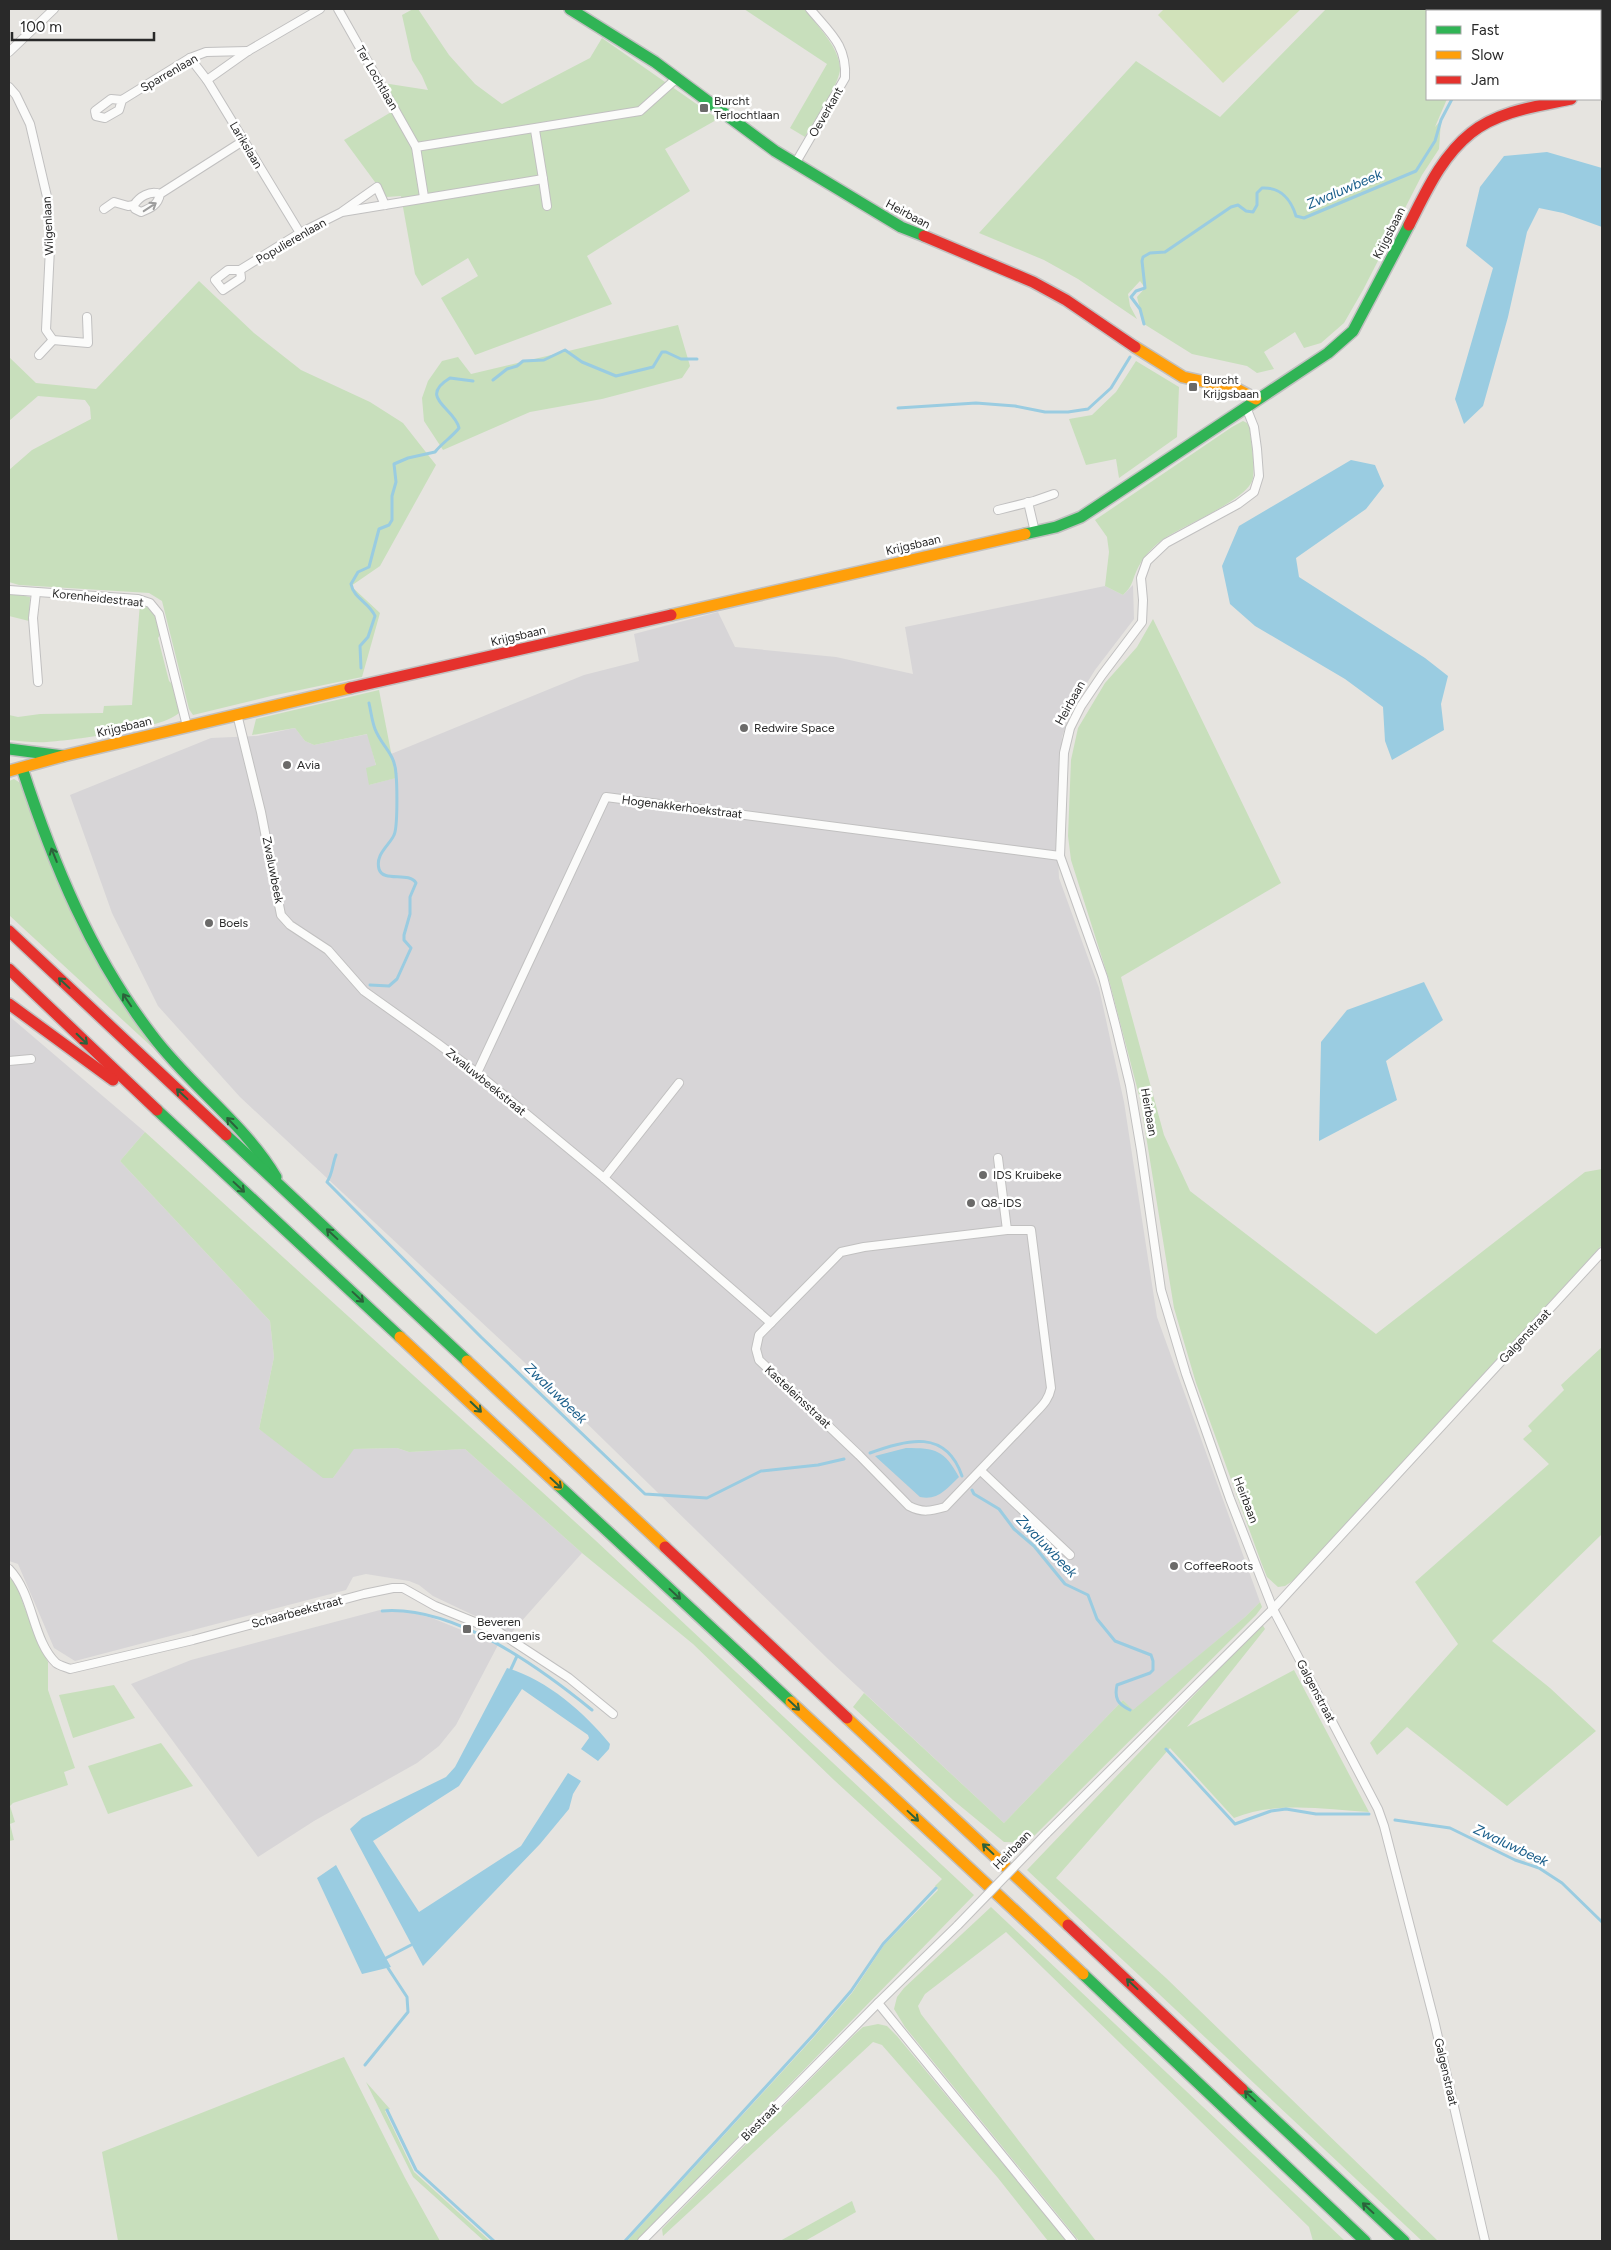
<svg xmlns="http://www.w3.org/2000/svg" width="1611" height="2250" font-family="Figtree,sans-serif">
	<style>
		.industrial { fill: #d7d5d7 }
		.green { fill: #c8dfbc }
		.pitch { fill: #d1e2ba }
		.water { fill: #9acce1 }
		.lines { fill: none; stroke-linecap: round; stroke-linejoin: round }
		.stream { stroke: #9acce1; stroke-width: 3 }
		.street-casing { stroke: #c1c0c0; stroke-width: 10 }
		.fast-casing { stroke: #c1c0c0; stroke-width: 14 }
		.slow-casing { stroke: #c1c0c0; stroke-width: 14 }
		.jam-casing { stroke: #c1c0c0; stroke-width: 14 }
		.street { stroke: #fbfbfa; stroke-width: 8 }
		.fast { stroke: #30b455; stroke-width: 11 }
		.slow { stroke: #ff9f0a; stroke-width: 11 }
		.jam { stroke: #e5322d; stroke-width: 11 }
		.street-bridge-casing { stroke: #c1c0c0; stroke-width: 10; stroke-linecap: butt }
		.street-bridge { stroke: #fbfbfa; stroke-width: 8 }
		.oneway { stroke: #9c9c9c }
		.oneway2 { stroke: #2c613b }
		.poi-dot { fill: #6b6a69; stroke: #fff; stroke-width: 2 }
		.labels { text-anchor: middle; stroke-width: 5; stroke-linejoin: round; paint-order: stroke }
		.street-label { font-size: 12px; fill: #292929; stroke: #fff }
		.poi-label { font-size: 12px; fill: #292929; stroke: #fff; text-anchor: start }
		.water-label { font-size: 14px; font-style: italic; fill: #1b5f8b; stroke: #fff }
	</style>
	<rect width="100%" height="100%" fill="#e6e4e0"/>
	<g class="industrial">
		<polygon points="1436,9 1602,9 1602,80 1600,80 1600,11 1437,11"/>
		<polygon points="1133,585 1134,619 1095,670 1072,707 1062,737 1057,837 1059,878 1099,988 1124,1102 1157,1317 1260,1602 1245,1617 1133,1711 1123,1700 1004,1823 828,1659 522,1360 240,1097 158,1006 112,913 70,795 211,738 257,736 295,728 305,741 314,745 368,734 376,766 369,785 395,778 391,754 584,675 639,661 634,634 718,612 735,647 836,657 913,674 905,627 1105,586 1123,595"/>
		<polygon points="9,1016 145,1132 120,1161 270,1321 274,1357 259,1429 333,1478 353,1449 397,1448 409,1452 465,1449 582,1553 511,1633 433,1596 419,1585 409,1581 366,1574 353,1577 346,1590 75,1661 54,1648 18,1564 9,1561"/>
		<polygon points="380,1610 381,1612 409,1612 432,1618 498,1645 456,1725 439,1746 417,1763 314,1821 258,1857 131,1684 191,1660"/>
	</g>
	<g class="green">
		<polygon points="413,9 418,9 449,55 475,84 502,104 590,58 602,38 718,119 665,149 690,191 587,256 612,304 475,355 441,298 478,276 468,258 422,286 415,274 401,196 386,197 344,140 398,108 383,83 428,90 422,76 412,60 402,15"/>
		<path d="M 744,9 L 804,9 C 817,25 839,47 840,68 C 841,82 813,123 805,137 L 790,128 L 827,64 Z"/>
		<polygon points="1326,9 1432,9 1433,11 1427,11 1427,99 1447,99 1435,127 1441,120 1439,149 1422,175 1363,290 1344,323 1321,343 1304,348 1295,332 1264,352 1274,369 1257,373 1247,366 1192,354 1144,324 1137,297 1145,288 1140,281 1128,294 1130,306 1137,319 1078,279 1044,260 979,233 1136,61 1220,117"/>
		<polygon points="199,281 254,333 301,370 370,402 403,423 436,465 380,566 351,586 380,613 362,677 271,696 193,715 189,709 162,601 149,593 19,585 9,582 9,470 32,450 91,419 90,407 85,400 38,396 9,421 9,357 36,383 96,389"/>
		<polygon points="678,325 690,366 682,378 602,399 530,412 443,450 424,421 422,398 428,381 442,361 458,357 471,374"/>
		<polygon points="1136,361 1179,387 1177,437 1119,478 1116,459 1086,465 1069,419 1092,415 1116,392"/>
		<path d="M 1243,421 L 1247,423 L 1250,428 C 1251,444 1255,462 1253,478 C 1249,500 1181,526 1162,540 C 1151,548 1141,560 1136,572 C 1131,584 1133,585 1123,595 L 1105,586 L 1109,552 L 1107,537 L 1095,520 L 1232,427 Z"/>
		<polygon points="9,593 30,597 29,621 9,616"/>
		<path d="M 140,603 C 156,609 158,617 161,633 L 158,638 L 169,681 L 174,686 L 180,712 C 165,729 73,740 47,742 C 35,743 21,741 9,740 L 9,715 L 18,717 L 40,714 L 103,713 L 104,706 L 132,705 Z"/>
		<polygon points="1153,619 1281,883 1121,977 1164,1135 1190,1191 1376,1334 1585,1172 1602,1169 1602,1245 1294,1580 1285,1586 1278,1587 1267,1577 1261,1562 1196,1383 1174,1308 1140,1099 1109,980 1071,860 1068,836 1071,760 1078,728 1105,683 1137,647"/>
		<polygon points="379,690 396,778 369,785 366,768 376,765 367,734 314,745 305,741 295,728 252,735 256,719"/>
		<polygon points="14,779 22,784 74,917 165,1059 9,915 9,781"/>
		<polygon points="145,1132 595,1540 974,1895 637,2241 627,2241 814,2037 852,1993 884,1945 938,1890 935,1886 942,1879 834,1780 693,1644 582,1553 465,1449 409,1452 397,1448 354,1449 333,1478 323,1478 259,1429 274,1357 270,1321 120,1161"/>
		<polygon points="1602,1347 1602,1536 1601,1535 1492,1641 1550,1688 1596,1731 1507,1806 1407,1727 1377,1755 1370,1743 1458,1644 1415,1582 1549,1464 1523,1439 1532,1431 1528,1426 1564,1390 1561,1385"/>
		<polygon points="9,1577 16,1584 38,1644 48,1662 48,1690 75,1768 64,1772 68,1785 13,1803 10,1806 15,1822 10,1824 14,1840 9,1841"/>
		<polygon points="1260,1602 1262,1607 1256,1615 1027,1843 1004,1842 953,1800 853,1707 864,1693 1004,1823 1123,1700 1133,1710 1245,1617"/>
		<path d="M 1262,1624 L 1265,1629 L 1187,1727 L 1294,1670 L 1369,1812 C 1324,1809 1276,1801 1234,1818 L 1170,1748 L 1056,1878 L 1166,1978 L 1438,2241 L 1422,2241 L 1027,1870 Z"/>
		<polygon points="114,1685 135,1718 73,1738 59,1695"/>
		<polygon points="161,1743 193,1786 108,1814 88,1766"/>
		<polygon points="991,1907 1345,2241 1313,2241 1309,2227 1006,1932 925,1994 918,2006 921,2014 1096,2241 1079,2241 905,2027 894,2009 897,1997 904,1988"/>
		<polygon points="878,2024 887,2026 897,2036 1067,2241 1048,2241 998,2178 882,2045 873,2042 663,2236 662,2229 854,2035 863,2027"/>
		<polygon points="344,2057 405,2178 440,2241 118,2241 102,2152"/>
		<polygon points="366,2082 390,2109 385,2111 414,2172 490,2241 484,2241 413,2177"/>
		<polygon points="852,2201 856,2212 805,2241 780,2241"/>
	</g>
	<polygon class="pitch" points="1164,9 1301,9 1223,83 1158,15"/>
	<g class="water">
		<polygon points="1547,152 1602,168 1602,227 1563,213 1539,208 1527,232 1508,317 1483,406 1464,424 1455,399 1493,268 1466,246 1480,187 1504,156"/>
		<polygon points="1351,460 1375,465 1384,486 1366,509 1296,558 1299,577 1425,658 1448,676 1441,704 1444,730 1392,760 1385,741 1383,707 1345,679 1255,626 1230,604 1222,566 1239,526"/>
		<polygon points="1424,982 1443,1020 1386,1061 1397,1100 1319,1141 1321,1042 1347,1010"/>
		<path d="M 906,1448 C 936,1448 944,1450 959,1477 C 946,1489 938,1501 920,1497 L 875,1456 Z"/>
		<path d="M 507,1668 C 547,1680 584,1712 610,1744 L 609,1749 L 598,1761 L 581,1749 L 589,1738 L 588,1735 L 522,1689 L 459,1786 L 373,1841 L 419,1912 L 521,1846 L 568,1773 L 581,1781 L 573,1794 L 569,1809 L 540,1844 L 423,1966 L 350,1829 L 362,1818 L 446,1777 L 455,1767 Z"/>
		<polygon points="336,1865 386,1958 391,1967 362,1974 317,1878"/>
	</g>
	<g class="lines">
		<g class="stream">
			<polyline points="1432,9 1433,11"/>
			<path d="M 1144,324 L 1140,309 L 1131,297 L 1136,291 L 1145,288 L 1142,261 L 1143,257 L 1150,253 L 1165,252 L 1231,207 L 1238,205 L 1246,211 L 1253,212 L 1257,205 L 1257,193 L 1262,188 C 1280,187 1291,199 1296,216 L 1304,218 L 1416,171 L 1435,141 L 1441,120 L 1452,99"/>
			<polyline points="493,380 507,369 517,366 523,361 544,360 565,350 582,362 616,376 653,367 662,352 666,352 681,359 697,359"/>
			<polyline points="898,408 976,403 1015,406 1045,412 1068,412 1088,409 1111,388 1130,357"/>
			<path d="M 361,668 L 360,646 L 368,637 L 375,616 C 369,602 354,599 351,584 L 358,572 L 369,567 L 379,529 L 389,525 L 392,520 L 392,496 L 396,482 L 394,464 L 408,458 L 435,452 C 442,443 452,437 459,428 C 455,408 417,398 450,378 L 473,381"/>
			<path d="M 369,703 C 371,712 372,721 375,729 C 382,747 395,753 396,774 C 397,784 398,827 394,835 C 389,846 375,854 379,869 C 383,883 409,871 416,883 L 410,897 L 410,914 L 404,935 L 404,940 L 411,948 L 397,979 L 389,986 L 370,985"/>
			<path d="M 336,1155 C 332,1165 333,1173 327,1182 L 330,1185 L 481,1337 L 645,1494 L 707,1498 L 761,1471 L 818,1465 L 844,1459"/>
			<path d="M 870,1453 C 907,1439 946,1429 962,1476"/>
			<path d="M 972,1490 L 974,1494 L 999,1509 L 1014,1529 L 1034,1546 L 1065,1584 L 1088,1595 L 1097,1619 L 1115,1641 L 1151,1655 L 1153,1661 L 1153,1670 L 1150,1673 L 1117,1685 C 1114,1699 1118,1704 1130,1710"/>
			<path d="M 382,1611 C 454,1605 539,1667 592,1710"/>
			<polyline points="511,1669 517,1656"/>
			<polyline points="1166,1749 1235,1824 1271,1811 1286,1809 1316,1814 1369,1814"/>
			<polyline points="1395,1820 1450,1828 1515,1860 1539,1868 1562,1883 1602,1922"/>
			<polyline points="386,1958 411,1945"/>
			<polyline points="365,2065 408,2012 407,1997 388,1968"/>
			<polyline points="387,2110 416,2170 494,2241"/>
			<polyline points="625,2241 814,2034 851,1991 883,1944 936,1888"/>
		</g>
		<g class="street-casing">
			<g id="street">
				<polyline points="338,9 416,147"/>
				<polyline points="9,52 54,9"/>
				<polyline points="190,58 207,80 300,233"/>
				<polyline points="207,80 248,51 320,9"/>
				<polyline points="9,87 16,95 30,124 48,201 50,248 46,330 53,340 88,343 87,317"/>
				<polyline points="122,100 119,110 105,118 96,116 95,111 111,99 122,100 190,58 206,52 248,51"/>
				<path d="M 795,164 L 845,78 C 847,45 830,33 810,9"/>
				<polyline points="543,179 547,206"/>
				<path d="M 160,194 C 158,205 151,208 141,212 L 135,209 L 134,205 C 139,197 150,190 160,194 L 243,141"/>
				<polyline points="424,197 416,147 640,111 677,78"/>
				<polyline points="104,209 114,202 128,206 134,205"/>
				<polyline points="343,211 377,187 385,205"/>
				<polyline points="240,270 241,278 223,290 215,280 228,270 240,270 300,233 342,212 543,179 535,130"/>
				<polyline points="39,355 53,340"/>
				<polyline points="1246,407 1254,427 1257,449 1259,476 1254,492 1238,504 1166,543 1147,561 1141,578 1143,600 1142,622 1102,675 1081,706 1070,728 1064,753 1060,856 1103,977 1116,1027 1130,1085 1141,1150 1161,1290 1186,1374 1230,1499 1273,1609 1378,1809 1384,1826 1434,2020 1485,2241"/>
				<polyline points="1028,502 1035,532"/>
				<polyline points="998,510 1034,501 1054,494"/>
				<polyline points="9,590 138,599 150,603 159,614 187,726"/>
				<polyline points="36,592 33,618 38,682"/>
				<polyline points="237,714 261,812 281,915 290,925 328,950 364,991 437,1043 477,1073 604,1178 771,1323"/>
				<polyline points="9,1061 31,1059"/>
				<polyline points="477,1073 606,797 1060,856"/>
				<polyline points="998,1158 1007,1230"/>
				<polyline points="604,1178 679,1083"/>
				<path d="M 1007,1230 L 1031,1230 L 1051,1388 C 1049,1398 1044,1404 1037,1411 L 945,1507 C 931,1511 922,1513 909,1506 L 859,1455 L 759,1360 L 756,1349 L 759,1335 L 841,1252 L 864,1247 Z"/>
				<polyline points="981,1471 1070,1555"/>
				<path d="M 9,1569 C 34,1595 32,1640 56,1663 C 60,1666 66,1667 70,1669 L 193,1640 L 364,1594 L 393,1588 L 403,1588 L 435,1606 L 499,1632 L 569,1678 L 613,1714"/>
				<polyline points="1046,1834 1273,1609 1602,1252"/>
				<polyline points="878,2003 1072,2241"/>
				<polyline points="642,2241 878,2003 958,1925"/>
			</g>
		</g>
		<g class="fast-casing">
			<g id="fast">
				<polyline points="570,9 655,62 775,151 901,227 924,236"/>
				<polyline points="1600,92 1602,92"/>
				<polyline points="1025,534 1056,527 1081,517 1328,353 1353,331 1409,225"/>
				<polyline points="9,749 63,756"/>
				<path d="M 22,768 C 53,863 91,956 152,1035 C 190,1086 244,1123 276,1177"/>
				<polyline points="157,1110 400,1337"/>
				<polyline points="226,1135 467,1361"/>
				<polyline points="558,1485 791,1702"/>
				<polyline points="1083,1974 1365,2241"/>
				<polyline points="1242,2089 1404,2241"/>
			</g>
		</g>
		<g class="slow-casing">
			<g id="slow">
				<polyline points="1135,347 1183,377 1237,389 1256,399"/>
				<polyline points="671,615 1025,534"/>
				<polyline points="9,771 63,756 350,688"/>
				<polyline points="400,1337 558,1485"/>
				<polyline points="467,1361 665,1547"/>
				<polyline points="791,1702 1083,1974"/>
				<polyline points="847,1718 1068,1925"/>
			</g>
		</g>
		<g class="jam-casing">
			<g id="jam">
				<path d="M 1409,225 C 1426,192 1441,157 1471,133 C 1498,111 1538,106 1571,99"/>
				<polyline points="924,236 1033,282 1066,300 1135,347"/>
				<polyline points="350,688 671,615"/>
				<polyline points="9,931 226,1135"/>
				<polyline points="9,969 157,1110"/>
				<polyline points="9,1004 113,1080"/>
				<polyline points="665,1547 847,1718"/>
				<polyline points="1068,1925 1242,2089"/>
			</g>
		</g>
		<use href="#street" class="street"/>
		<use href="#fast" class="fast"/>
		<use href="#slow" class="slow"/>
		<use href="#jam" class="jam"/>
		<g class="street-bridge-casing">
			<polyline id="street-bridge" points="958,1925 1046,1834"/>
		</g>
		<use href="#street-bridge" class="street-bridge"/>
	</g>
	<defs><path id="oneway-shaft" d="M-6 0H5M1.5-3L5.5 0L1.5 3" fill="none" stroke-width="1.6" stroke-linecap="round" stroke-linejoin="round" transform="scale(1.25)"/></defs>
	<use class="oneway" href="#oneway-shaft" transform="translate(150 207) rotate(-33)"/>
	<g class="oneway2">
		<use href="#oneway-shaft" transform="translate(54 855) rotate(-112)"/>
		<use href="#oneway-shaft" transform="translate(64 983) rotate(-137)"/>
		<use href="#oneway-shaft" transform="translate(127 1000) rotate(-124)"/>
		<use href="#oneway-shaft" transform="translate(82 1039) rotate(44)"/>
		<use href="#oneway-shaft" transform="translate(182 1094) rotate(-137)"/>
		<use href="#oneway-shaft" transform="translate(232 1123) rotate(-134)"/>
		<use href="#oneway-shaft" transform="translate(239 1187) rotate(43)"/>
		<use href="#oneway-shaft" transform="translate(332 1234) rotate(-137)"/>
		<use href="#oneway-shaft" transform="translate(358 1297) rotate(43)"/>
		<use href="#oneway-shaft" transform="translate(476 1407) rotate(44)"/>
		<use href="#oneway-shaft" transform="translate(556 1483) rotate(43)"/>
		<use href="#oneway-shaft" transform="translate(675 1594) rotate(43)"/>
		<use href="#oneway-shaft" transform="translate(794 1705) rotate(43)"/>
		<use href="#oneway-shaft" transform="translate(913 1816) rotate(43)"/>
		<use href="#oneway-shaft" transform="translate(988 1849) rotate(-137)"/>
		<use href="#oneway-shaft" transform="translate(1132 1984) rotate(-137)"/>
		<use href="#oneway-shaft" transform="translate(1250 2096) rotate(-137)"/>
		<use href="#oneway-shaft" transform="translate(1368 2208) rotate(-137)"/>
	</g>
	<g class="poi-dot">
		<rect x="699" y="103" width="10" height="10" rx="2.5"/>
		<rect x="1188" y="382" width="10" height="10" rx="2.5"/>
		<circle cx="744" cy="728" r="5"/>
		<circle cx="287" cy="765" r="5"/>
		<circle cx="209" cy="923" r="5"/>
		<circle cx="983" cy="1175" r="5"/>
		<circle cx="971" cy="1203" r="5"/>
		<circle cx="1174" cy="1566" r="5"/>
		<rect x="462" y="1624" width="10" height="10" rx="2.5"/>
	</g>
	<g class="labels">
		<g class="street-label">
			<text transform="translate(169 73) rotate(-30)" y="4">Sparrenlaan</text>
			<text transform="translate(377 78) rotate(60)" y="4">Ter Lochtlaan</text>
			<text transform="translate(826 112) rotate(-60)" y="4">Oeverkant</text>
			<text transform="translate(246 145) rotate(59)" y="4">Larikslaan</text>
			<text transform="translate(908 214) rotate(28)" y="4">Heirbaan</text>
			<text transform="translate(48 226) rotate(-93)" y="4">Wilgenlaan</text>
			<text transform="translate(1389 233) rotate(-63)" y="4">Krijgsbaan</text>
			<text transform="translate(291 241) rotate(-30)" y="4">Populierenlaan</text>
			<text transform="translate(913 545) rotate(-13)" y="4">Krijgsbaan</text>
			<text transform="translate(98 598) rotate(6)" y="4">Korenheidestraat</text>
			<text transform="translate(518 636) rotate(-13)" y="4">Krijgsbaan</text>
			<text transform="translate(1070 703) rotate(-61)" y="4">Heirbaan</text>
			<text transform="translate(124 727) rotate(-13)" y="4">Krijgsbaan</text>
			<text transform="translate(682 807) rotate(7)" y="4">Hogenakkerhoekstraat</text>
			<text transform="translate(273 870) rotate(79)" y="4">Zwaluwbeek</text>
			<text transform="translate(486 1082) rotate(39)" y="4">Zwaluwbeekstraat</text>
			<text transform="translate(1149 1112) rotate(80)" y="4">Heirbaan</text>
			<text transform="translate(1525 1336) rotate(-47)" y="4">Galgenstraat</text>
			<text transform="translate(798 1397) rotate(43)" y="4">Kasteleinsstraat</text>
			<text transform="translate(1246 1500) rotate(69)" y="4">Heirbaan</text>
			<text transform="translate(297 1612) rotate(-15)" y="4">Schaarbeekstraat</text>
			<text transform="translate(1316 1691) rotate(62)" y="4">Galgenstraat</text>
			<text transform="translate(1012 1850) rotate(-46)" y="4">Heirbaan</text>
			<text transform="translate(1446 2072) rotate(77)" y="4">Galgenstraat</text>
			<text transform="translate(760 2122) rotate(-45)" y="4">Biestraat</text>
		</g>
		<g class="poi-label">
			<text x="714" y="105">Burcht<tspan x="714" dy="14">Terlochtlaan</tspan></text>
			<text x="1203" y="384">Burcht<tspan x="1203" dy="14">Krijgsbaan</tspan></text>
			<text x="754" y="732">Redwire Space</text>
			<text x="297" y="769">Avia</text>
			<text x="219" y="927">Boels</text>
			<text x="993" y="1179">IDS Kruibeke</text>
			<text x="981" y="1207">Q8-IDS</text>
			<text x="1184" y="1570">CoffeeRoots</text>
			<text x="477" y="1626">Beveren<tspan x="477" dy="14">Gevangenis</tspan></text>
		</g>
		<g class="water-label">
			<text transform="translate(1344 189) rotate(-23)" y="5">Zwaluwbeek</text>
			<text transform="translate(556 1393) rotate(44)" y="5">Zwaluwbeek</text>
			<text transform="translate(1047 1546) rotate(46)" y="5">Zwaluwbeek</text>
			<text transform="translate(1511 1845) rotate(25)" y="5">Zwaluwbeek</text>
		</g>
	</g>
	<rect width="1611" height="2250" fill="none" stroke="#292929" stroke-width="20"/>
	<rect x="1426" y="10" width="175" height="90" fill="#ffffff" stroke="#a9a9a9"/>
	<rect x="1436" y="26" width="25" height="8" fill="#30b455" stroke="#a9a9a9"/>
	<text x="1471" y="35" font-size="15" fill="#292929">Fast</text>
	<rect x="1436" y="51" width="25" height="8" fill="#ff9f0a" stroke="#a9a9a9"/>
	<text x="1471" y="60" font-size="15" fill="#292929">Slow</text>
	<rect x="1436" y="76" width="25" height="8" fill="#e5322d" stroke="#a9a9a9"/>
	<text x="1471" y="85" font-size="15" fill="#292929">Jam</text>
	<path d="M12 32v8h142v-8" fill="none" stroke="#292929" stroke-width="2.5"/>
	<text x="20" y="32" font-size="15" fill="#292929" stroke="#ffffff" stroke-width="4" paint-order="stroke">100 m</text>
</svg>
